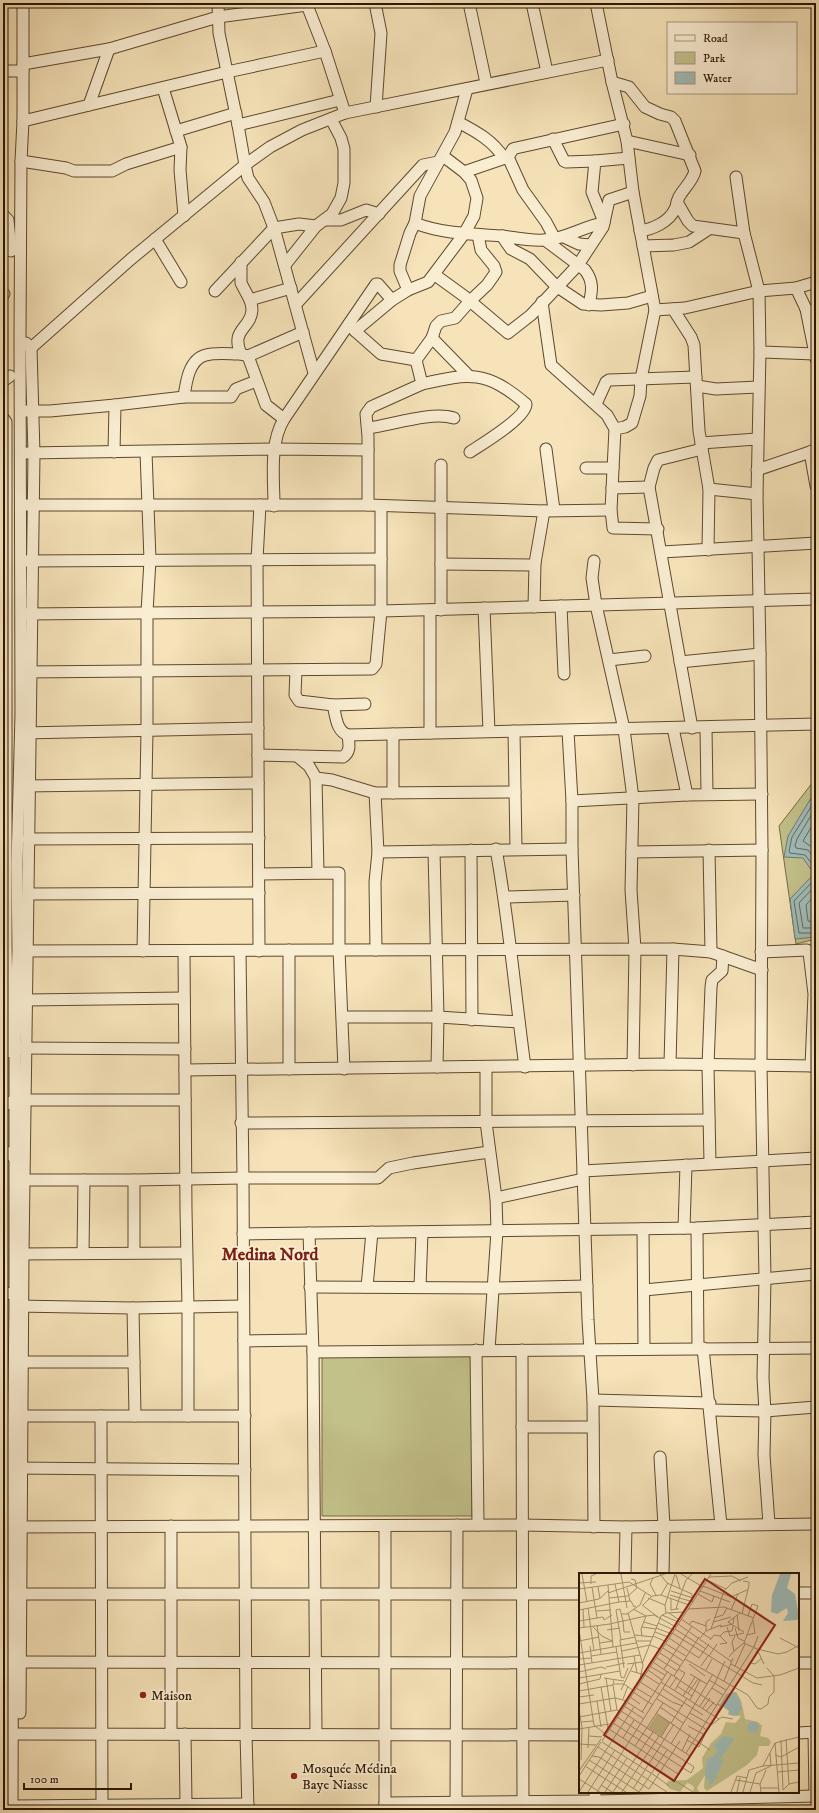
<svg xmlns="http://www.w3.org/2000/svg" width="819" height="1813" font-family="'IM FELL DW Pica',serif">
	<style>
		.green { fill: #c3c18a; stroke: #766c45 }
		.water { fill: #a0bcb8; stroke: #717a6e }
		.lines { fill: none; stroke-linecap: round; stroke-linejoin: round }
		.shore { stroke: #65695c; stroke-width: 1 }
		.minor-casing { stroke: #5d492e; stroke-width: 13 }
		.minor { stroke: #f9edd2; stroke-width: 11 }
		.poi-dot { fill: #8f2418; stroke: #f9edd2; stroke-width: 1.5 }
		.labels { text-anchor: middle; stroke-width: 3.5; stroke-linejoin: round; paint-order: stroke }
		.poi-label { font-size: 14px; fill: #2a1600; stroke: #f9edd2; text-anchor: start }
		.district-label { font-size: 18px; font-weight: bold; fill: #7a1f14; stroke: #f9edd2 }
		.inset-road { fill: none; stroke: #a4916f; stroke-width: 1 }
		.view { fill: #8f2418; fill-opacity: 0.15; stroke: #8f2418; stroke-width: 2 }
		.inset-edge { fill: none; stroke: #2a1600; stroke-width: 2 }
	</style>
	<rect width="100%" height="100%" fill="#f6e3b9"/>
	<filter id="stains"><feTurbulence type="fractalNoise" baseFrequency=".005" numOctaves="4"/><feColorMatrix values="0 0 0 0 .2 0 0 0 0 .09 0 0 0 0 .02 0 0 0 .5 -.17"/></filter>
	<radialGradient id="worn" r=".72"><stop offset=".6" stop-color="#630" stop-opacity="0"/><stop offset="1" stop-color="#630" stop-opacity=".3"/></radialGradient>
	<g class="green">
		<polygon points="816,778 816,939 796,944 779,826"/>
		<polygon points="322,1354 473,1356 472,1516 322,1516"/>
	</g>
	<polygon class="water" points="816,793 816,937 795,939 790,899 814,874 803,858 784,857 788,836 811,798"/>
	<g class="lines">
		<g class="shore">
			<polyline points="816,799 792,837 789,851 790,853 805,855 816,869"/>
			<polyline points="816,807 797,839 795,846 796,848 808,850 816,860"/>
			<polyline points="816,819 803,841 816,850"/>
			<polyline points="816,878 794,901 799,933 816,933"/>
			<polyline points="816,885 799,903 803,928 816,928"/>
			<polyline points="816,894 806,905 808,921 816,922"/>
		</g>
		<g class="minor-casing">
			<g id="minor">
				<polyline points="218,3 219,33 238,125 245,165 248,178 264,202 274,228 314,373"/>
				<polyline points="375,3 381,33 376,107"/>
				<polyline points="469,3 486,83"/>
				<polyline points="532,3 547,72"/>
				<polyline points="596,3 612,82 627,141 633,192 655,310 641,379 640,396 632,423 625,427 615,429"/>
				<polyline points="307,5 325,51 345,113"/>
				<polyline points="23,64 109,49 218,17 307,5 308,3"/>
				<polyline points="3,71 23,71"/>
				<path d="M 612,82 L 629,87 L 645,107 L 660,114 L 671,117 L 675,121 L 695,171 C 692,182 684,188 679,197 C 677,201 677,205 675,209 C 669,222 653,229 640,231"/>
				<path d="M 467,89 L 455,132 L 420,196 L 415,223 C 442,234 474,234 503,236 C 516,238 531,241 545,240 C 566,239 584,226 604,223"/>
				<polyline points="89,105 109,49"/>
				<polyline points="23,121 227,72 325,51"/>
				<path d="M 458,122 C 477,132 492,140 504,158"/>
				<polyline points="238,125 340,100"/>
				<polyline points="176,131 236,113"/>
				<polyline points="553,139 564,161 566,162 595,161"/>
				<polyline points="627,141 690,155"/>
				<polyline points="181,147 180,170 184,216"/>
				<polyline points="508,157 513,149 516,148 624,124"/>
				<polyline points="21,161 66,168 74,171 112,171 126,164 181,147 163,88"/>
				<polyline points="464,172 508,157 523,190 546,222 555,239"/>
				<polyline points="736,177 744,233 759,291 760,352 757,494 760,654 762,850 761,1065 765,1278 763,1378 765,1411 764,1455 769,1524"/>
				<polyline points="677,202 688,221 693,226 744,233"/>
				<polyline points="3,215 8,220 11,251"/>
				<polyline points="325,220 341,220 366,210 379,214"/>
				<polyline points="604,222 592,192 595,161 629,158"/>
				<polyline points="502,236 511,249 530,259 556,286 583,304 601,305 628,303 652,296"/>
				<polyline points="564,237 579,244 590,245"/>
				<polyline points="155,239 181,282"/>
				<path d="M 545,240 L 585,270 C 594,282 592,291 589,305"/>
				<polyline points="643,246 674,245 689,242 709,229"/>
				<polyline points="241,262 241,283 250,300 291,288"/>
				<polyline points="285,265 316,226 332,214 341,198 344,183 344,149 341,138 331,119"/>
				<polyline points="435,275 464,296 508,333 531,315 578,265 603,227 609,200 633,192"/>
				<polyline points="796,288 816,282"/>
				<polyline points="408,290 400,271 400,265 410,233 415,223"/>
				<polyline points="215,291 274,228 299,224 316,226"/>
				<polyline points="3,295 4,294"/>
				<path d="M 250,300 C 251,303 252,307 252,310 C 251,329 230,329 241,354 L 248,356 L 266,405 L 284,419"/>
				<polyline points="542,302 551,365 607,415 615,429 611,510 613,528 658,529"/>
				<polyline points="296,304 423,165 438,162"/>
				<polyline points="673,309 691,337 694,345 699,431 709,489 708,550"/>
				<polyline points="806,309 816,359"/>
				<polyline points="655,310 685,308 759,291 796,288 806,309 816,314"/>
				<polyline points="349,324 355,331 392,300 408,290 428,282 464,234 474,216 477,198 471,180 464,172 443,156"/>
				<polyline points="355,331 381,354 416,360"/>
				<polyline points="432,338 468,375"/>
				<polyline points="26,343 31,348 131,259 245,165 270,147 302,130 345,113 608,60"/>
				<polyline points="760,352 815,354"/>
				<polyline points="248,356 303,332"/>
				<polyline points="416,360 432,338 436,326 441,321 455,318 470,301 487,285 494,275 496,272 494,266 481,250 478,235"/>
				<polyline points="3,381 10,376"/>
				<path d="M 422,384 C 470,373 486,370 526,404 C 526,418 482,444 470,452"/>
				<polyline points="697,386 716,389 758,387"/>
				<path d="M 184,397 C 186,382 189,359 206,355 C 216,352 230,354 241,354"/>
				<polyline points="596,404 606,382 609,380 696,377"/>
				<polyline points="26,411 50,411 115,405"/>
				<polyline points="3,418 6,422 6,943 8,1052"/>
				<path d="M 368,428 C 392,425 431,411 454,418"/>
				<polyline points="701,443 757,439"/>
				<polyline points="546,449 554,510"/>
				<polyline points="114,452 115,405 184,397 231,397 236,389 256,381"/>
				<polyline points="810,452 816,486"/>
				<polyline points="27,453 275,449 368,450"/>
				<polyline points="441,465 441,610"/>
				<polyline points="586,468 613,468"/>
				<polyline points="757,470 810,452 816,449"/>
				<polyline points="612,488 649,487"/>
				<polyline points="709,489 757,494"/>
				<polyline points="26,505 368,505 544,511 611,510"/>
				<polyline points="368,505 368,437 366,414 371,407 422,384 416,360"/>
				<path d="M 274,506 C 274,479 269,444 284,419 L 376,284 L 378,284 L 392,300"/>
				<polyline points="662,552 816,543"/>
				<polyline points="25,561 381,559"/>
				<polyline points="594,561 592,578 596,605 624,729 633,798 631,890 635,949 633,1065"/>
				<polyline points="441,564 532,565 535,563"/>
				<polyline points="561,606 564,674"/>
				<polyline points="534,607 535,563 544,511"/>
				<polyline points="484,608 489,731"/>
				<polyline points="25,614 381,611 816,599"/>
				<polyline points="609,660 645,656"/>
				<polyline points="680,662 760,654"/>
				<path d="M 296,670 L 295,695 L 299,701 L 333,705 C 336,716 336,731 348,735 L 816,724"/>
				<polyline points="24,672 372,669 376,664 381,611 381,506"/>
				<polyline points="333,705 365,704"/>
				<polyline points="673,728 687,795"/>
				<polyline points="692,728 649,487 654,468 658,460 702,449"/>
				<polyline points="706,728 707,794"/>
				<polyline points="514,731 516,849"/>
				<polyline points="568,731 572,801 572,849 588,1320 593,1400 594,1527"/>
				<polyline points="23,733 258,728"/>
				<polyline points="430,733 430,610"/>
				<polyline points="393,734 393,793"/>
				<path d="M 258,755 L 343,757 C 351,752 349,744 348,735"/>
				<polyline points="297,756 309,766 316,778 318,873"/>
				<polyline points="316,778 332,780 375,793 515,792"/>
				<polyline points="23,786 258,783"/>
				<polyline points="375,793 378,852 375,882 376,950"/>
				<polyline points="572,801 687,795 762,794"/>
				<polyline points="28,839 259,838"/>
				<path d="M 496,849 C 509,921 515,994 525,1067"/>
				<polyline points="471,850 472,1020"/>
				<polyline points="709,850 711,952"/>
				<polyline points="434,851 438,1017 437,1067"/>
				<polyline points="378,852 572,849"/>
				<polyline points="632,852 762,850"/>
				<polyline points="259,874 339,873 339,950 344,1069"/>
				<polyline points="28,894 259,893"/>
				<polyline points="505,897 574,895"/>
				<polyline points="289,950 289,1069"/>
				<polyline points="21,951 673,949 711,952 762,970"/>
				<polyline points="143,951 147,730 147,612 150,560 146,452"/>
				<polyline points="184,951 186,1210 188,1307 188,1416"/>
				<polyline points="240,951 243,1178 246,1734 248,1810"/>
				<polyline points="259,951 257,560 260,505"/>
				<polyline points="761,952 807,950 809,952 814,994 811,1066"/>
				<polyline points="26,1000 184,998"/>
				<polyline points="343,1019 346,1017 438,1017 519,1022"/>
				<polyline points="19,1048 185,1049"/>
				<polyline points="670,1064 673,949"/>
				<polyline points="486,1067 486,1122 496,1198 497,1231 489,1350"/>
				<polyline points="185,1070 670,1064 816,1066"/>
				<polyline points="3,1106 15,1100 185,1100"/>
				<polyline points="241,1123 709,1120"/>
				<polyline points="3,1150 14,1157"/>
				<polyline points="710,1163 708,1066 711,987 712,980 722,971 723,956"/>
				<polyline points="583,1171 816,1158"/>
				<polyline points="17,1180 134,1180 243,1178 378,1178 389,1168 413,1163 489,1152"/>
				<polyline points="134,1180 134,1253"/>
				<polyline points="496,1198 583,1179"/>
				<polyline points="684,1228 686,1165"/>
				<polyline points="697,1228 698,1348"/>
				<polyline points="643,1229 644,1348"/>
				<polyline points="309,1233 313,1352 316,1734"/>
				<polyline points="243,1234 697,1228 816,1222"/>
				<polyline points="83,1253 84,1180"/>
				<polyline points="17,1254 186,1253"/>
				<polyline points="310,1287 493,1288 587,1286"/>
				<polyline points="367,1287 372,1232"/>
				<polyline points="420,1287 422,1232"/>
				<polyline points="644,1290 816,1274"/>
				<polyline points="3,1293 15,1294"/>
				<polyline points="16,1306 133,1308 243,1306"/>
				<polyline points="133,1308 135,1416"/>
				<polyline points="244,1341 312,1340"/>
				<polyline points="703,1348 721,1525"/>
				<polyline points="476,1350 478,1525"/>
				<polyline points="522,1350 523,1810"/>
				<polyline points="313,1352 816,1348"/>
				<polyline points="15,1362 134,1362"/>
				<polyline points="593,1400 710,1403"/>
				<polyline points="711,1410 765,1411 816,1407"/>
				<polyline points="15,1416 245,1416"/>
				<polyline points="101,1416 102,1810"/>
				<polyline points="522,1427 593,1427"/>
				<polyline points="660,1457 664,1526 663,1574"/>
				<polyline points="14,1468 245,1470"/>
				<polyline points="14,1527 522,1525 626,1527 814,1524"/>
				<polyline points="625,1574 626,1527"/>
				<polyline points="798,1593 816,1593"/>
				<polyline points="13,1594 580,1594"/>
				<polyline points="14,1662 580,1663"/>
				<polyline points="798,1663 816,1663"/>
				<polyline points="20,1713 23,1254 34,454 31,348"/>
				<polyline points="814,1732 815,1796"/>
				<polyline points="798,1733 816,1732"/>
				<polyline points="13,1734 580,1735"/>
				<polyline points="171,1734 171,1526"/>
				<polyline points="185,1734 186,1804"/>
				<polyline points="385,1803 595,1801 816,1796"/>
				<polyline points="12,1806 248,1804"/>
				<polyline points="385,1809 385,1526"/>
				<polyline points="456,1809 457,1525"/>
				<polyline points="12,1810 13,1468 15,1306 15,1048 18,951 17,865 21,714 20,337 21,161 23,121 23,3"/>
				<polyline points="595,1810 595,1792"/>
				<polyline points="663,1810 663,1793"/>
			</g>
		</g>
		<use href="#minor" class="minor"/>
	</g>
	<g class="poi-dot">
		<circle cx="143" cy="1695" r="4"/>
		<circle cx="294" cy="1776" r="4"/>
	</g>
	<g class="labels">
		<g class="poi-label">
			<text x="151" y="1700">Maison</text>
			<text x="302" y="1773">Mosquée Médina<tspan x="302" dy="16">Baye Niasse</tspan></text>
		</g>
		<g class="district-label">
			<text x="270" y="1260">Medina Nord</text>
		</g>
	</g>
	<g transform="translate(579 1573)">
		<rect width="220" height="220" fill="#f6e3b9"/>
		<path d="M 153,119 L 157,119 L 162,127 L 166,146 L 179,149 L 183,153 L 181,163 L 189,165 L 192,169 L 190,173 L 180,173 L 178,182 L 168,192 L 128,218 L 125,215 L 126,202 L 118,215 L 120,219 L 114,219 L 115,214 L 111,211 L 108,210 L 101,219 L 91,216 L 87,211 L 89,208 L 108,207 L 124,195 L 123,185 L 132,170 L 142,161 L 147,149 L 156,150 L 160,146 L 162,143 L 150,142 L 150,138 L 141,132 L 147,121 ZM 78,141 L 91,149 L 82,163 L 69,155 Z" fill="#c3c18a"/>
		<path d="M 201,1 L 212,1 L 208,15 L 216,21 L 220,44 L 218,47 L 204,48 L 209,40 L 208,35 L 198,41 L 192,39 L 193,22 ZM 157,119 L 163,135 L 159,142 L 155,143 L 149,141 L 150,138 L 142,131 L 147,127 L 147,122 ZM168.5 154a5.5 5.5 0 1 1 11 0a5.5 5.5 0 1 1-11 0ZM 144,163 L 156,165 L 142,185 L 141,189 L 145,185 L 143,191 L 136,207 L 129,214 L 130,205 L 127,207 L 126,202 L 128,185 L 132,185 L 139,178 L 134,173 Z" fill="#a0bcb8"/>
		<path class="inset-road" d="M 3,1 L 8,29M 42,1 L 48,35M 81,1 L 88,10 L 113,21 L 113,28M 102,1 L 124,14M 97,2 L 101,15M 130,4 L 153,3 L 162,8M 74,5 L 71,11 L 77,22M 128,7 L 147,16M 0,10 L 17,9M 12,11 L 12,3 L 17,1M 36,11 L 40,29 L 52,28 L 55,34 L 57,33M 29,12 L 34,74M 124,13 L 152,24 L 168,17M 19,14 L 21,26M 48,15 L 51,28M 0,16 L 50,9 L 72,23M 92,18 L 114,25M 121,18 L 151,29M 29,20 L 86,1M 119,21 L 133,29 L 135,23M 82,22 L 89,10M 91,22 L 114,29M 30,25 L 49,23 L 58,15 L 56,7 L 52,6M 69,25 L 86,32 L 87,40 L 82,43M 92,26 L 92,37 L 97,36M 0,30 L 20,26 L 29,18M 63,32 L 79,44M 64,32 L 73,23 L 82,22 L 110,32M 86,32 L 96,1M 9,35 L 15,78M 4,36 L 5,54M 54,36 L 67,43 L 75,42 L 97,54M 100,36 L 97,36 L 100,26 L 107,7 L 113,1M 109,36 L 145,34 L 175,45M 0,37 L 40,29M 152,37 L 159,21M 17,38 L 32,37M 49,40 L 64,92 L 61,106M 87,40 L 106,39M 90,40 L 100,47M 161,40 L 149,49 L 165,59M 43,41 L 48,41 L 61,32 L 66,20M 163,41 L 170,12 L 170,9 L 164,8M 83,42 L 99,49M 158,42 L 160,58M 18,45 L 24,44 L 25,47 L 33,42M 135,45 L 144,42 L 148,35M 102,46 L 132,66M 0,48 L 18,45 L 13,14M 39,49 L 42,67M 65,49 L 78,53M 134,49 L 152,44M 79,50 L 95,57M 99,51 L 153,89M 18,52 L 22,81M 110,52 L 113,48 L 127,53M 13,53 L 23,63 L 33,68M 63,54 L 77,56M 141,54 L 154,51 L 155,45M 148,54 L 151,63 L 165,60M 0,55 L 31,51 L 39,49 L 44,48 L 41,36 L 37,37 L 39,49M 77,55 L 93,61M 156,55 L 159,65 L 165,68M 96,56 L 127,76M 132,56 L 145,18 L 153,10 L 169,4M 0,57 L 15,152 L 25,160M 28,57 L 41,55M 127,58 L 127,49 L 131,46M 51,59 L 45,59 L 44,48 L 67,43 L 62,56 L 63,63M 76,59 L 89,64M 93,60 L 174,110 L 183,112M 56,62 L 74,64M 168,62 L 176,60 L 174,48M 74,63 L 88,69M 141,63 L 148,70 L 141,71M 90,65 L 120,85 L 130,71M 121,65 L 127,58 L 142,52 L 143,54M 201,65 L 220,75M 41,67 L 45,95M 41,67 L 56,64M 131,67 L 135,62 L 141,63 L 145,59 L 153,58 L 154,53M 0,68 L 20,64M 57,68 L 72,68M 21,70 L 33,68M 165,70 L 178,76 L 185,91M 87,71 L 107,83M 11,73 L 13,90M 37,74 L 42,104 L 45,105 L 49,95M 84,75 L 104,88M 178,76 L 199,81 L 208,79 L 220,72M 43,78 L 71,72 L 81,76M 155,78 L 165,70 L 179,33 L 173,31 L 169,43M 0,80 L 57,70M 81,80 L 101,93M 12,83 L 38,79M 55,83 L 58,100M 130,83 L 138,71M 150,84 L 155,78 L 153,69 L 156,63M 78,85 L 98,98M 0,86 L 12,85M 106,86 L 169,122 L 178,135 L 182,136 L 189,131 L 190,124 L 195,119 L 195,103 L 188,95M 74,89 L 137,132M 172,90 L 176,91 L 183,85M 48,91 L 63,89M 63,91 L 82,43M 110,91 L 126,103M 152,91 L 178,105 L 201,102 L 220,95M 0,92 L 61,82M 122,93 L 129,83M 156,93 L 166,71M 27,94 L 46,90M 72,94 L 86,102M 85,96 L 113,53M 69,97 L 83,107M 127,97 L 133,86M 52,98 L 66,102 L 80,111M 0,99 L 22,94 L 27,96M 166,99 L 178,78M 111,101 L 128,111M 95,103 L 120,64M 0,105 L 41,98M 25,105 L 45,108M 27,105 L 32,138M 35,106 L 34,112 L 38,137M 130,107 L 147,117M 145,108 L 154,85M 61,109 L 93,129 L 104,133M 82,109 L 140,146M 0,111 L 21,106 L 22,101M 35,111 L 45,111 L 55,118M 98,113 L 113,123M 22,114 L 29,155M 91,114 L 98,104M 57,115 L 72,124M 133,115 L 144,122M 84,116 L 124,142M 42,117 L 55,90M 96,117 L 106,100 L 99,96M 0,118 L 34,112M 54,119 L 74,132M 109,120 L 119,106M 104,123 L 116,104M 0,124 L 15,122M 51,124 L 61,131M 44,126 L 49,113M 78,126 L 128,157 L 120,174 L 108,167M 111,127 L 121,107M 18,128 L 22,154M 48,129 L 65,140M 0,131 L 36,125 L 48,128M 45,133 L 65,146M 121,133 L 136,110 L 146,88M 81,134 L 104,150M 124,135 L 131,125M 0,137 L 3,155 L 2,187M 42,138 L 111,183M 127,138 L 135,129M 63,139 L 89,98M 77,140 L 131,177M 111,140 L 132,152 L 143,144 L 154,146M 136,143 L 142,133 L 138,131M 0,144 L 38,137 L 41,139M 2,149 L 14,148M 34,150 L 112,200 L 115,194 L 38,144M 92,150 L 108,125M 109,153 L 126,162M 0,156 L 30,151M 30,156 L 99,201 L 104,196M 26,162 L 46,175M 10,163 L 23,164M 82,164 L 91,149M 44,165 L 55,147M 207,166 L 210,211M 202,167 L 204,217M 23,168 L 132,1M 23,169 L 78,204M 0,171 L 17,172M 92,171 L 134,101M 56,173 L 84,130M 19,174 L 88,219M 9,175 L 10,154M 103,178 L 111,161M 107,180 L 175,74 L 179,63M 196,182 L 202,184 L 220,174M 13,183 L 20,184 L 70,216 L 101,168M 58,183 L 114,219M 10,187 L 60,219M 6,193 L 47,219M 184,193 L 196,170M 0,198 L 22,166M 198,199 L 220,197M 0,203 L 22,169M 78,204 L 90,213M 0,206 L 21,219M 157,207 L 181,211M 22,212 L 33,219M 182,215 L 199,215M 54,216 L 95,151M 204,217 L 210,211 L 220,209M 0,219 L 55,134M 9,219 L 36,177M 18,219 L 93,101M 26,219 L 48,185M 34,219 L 74,159M 43,219 L 80,163M 60,219 L 88,177M 152,219 L 158,203 L 168,205M 158,219 L 161,205M 164,219 L 170,197 L 184,193 L 220,190M 171,219 L 177,200 L 192,193 L 191,180M 182,219 L 181,211 L 187,197M 200,219 L 196,170 L 220,164"/>
		<path class="view" d="M 126,6 L 196,52 L 95,208 L 25,162 Z"/>
		<rect width="220" height="220" class="inset-edge"/>
	</g>
	<rect width="819" height="1813" fill="none" stroke="#f6e3b9" stroke-width="16"/>
	<rect x="4" y="4" width="811" height="1805" fill="none" stroke="#2a1600" stroke-width="2"/>
	<rect x="8" y="8" width="803" height="1797" fill="none" stroke="#2a1600"/>
	<rect x="667" y="22" width="130" height="72" fill="#f9edd2" stroke="#a6977e"/>
	<rect x="675" y="35" width="20" height="6" fill="#f9edd2" stroke="#a6977e"/>
	<text x="703" y="42" font-size="12" fill="#2a1600">Road</text>
	<rect x="675" y="52" width="20" height="12" fill="#c3c18a" stroke="#a6977e"/>
	<text x="703" y="62" font-size="12" fill="#2a1600">Park</text>
	<rect x="675" y="72" width="20" height="12" fill="#a0bcb8" stroke="#a6977e"/>
	<text x="703" y="82" font-size="12" fill="#2a1600">Water</text>
	<path d="M24 1783v6h107v-6" fill="none" stroke="#2a1600" stroke-width="2"/>
	<text x="30" y="1783" font-size="12" fill="#2a1600" stroke="#f9edd2" stroke-width="3" paint-order="stroke">100 m</text>
	<rect width="100%" height="100%" filter="url(#stains)"/>
	<rect width="100%" height="100%" fill="url(#worn)"/>
</svg>
